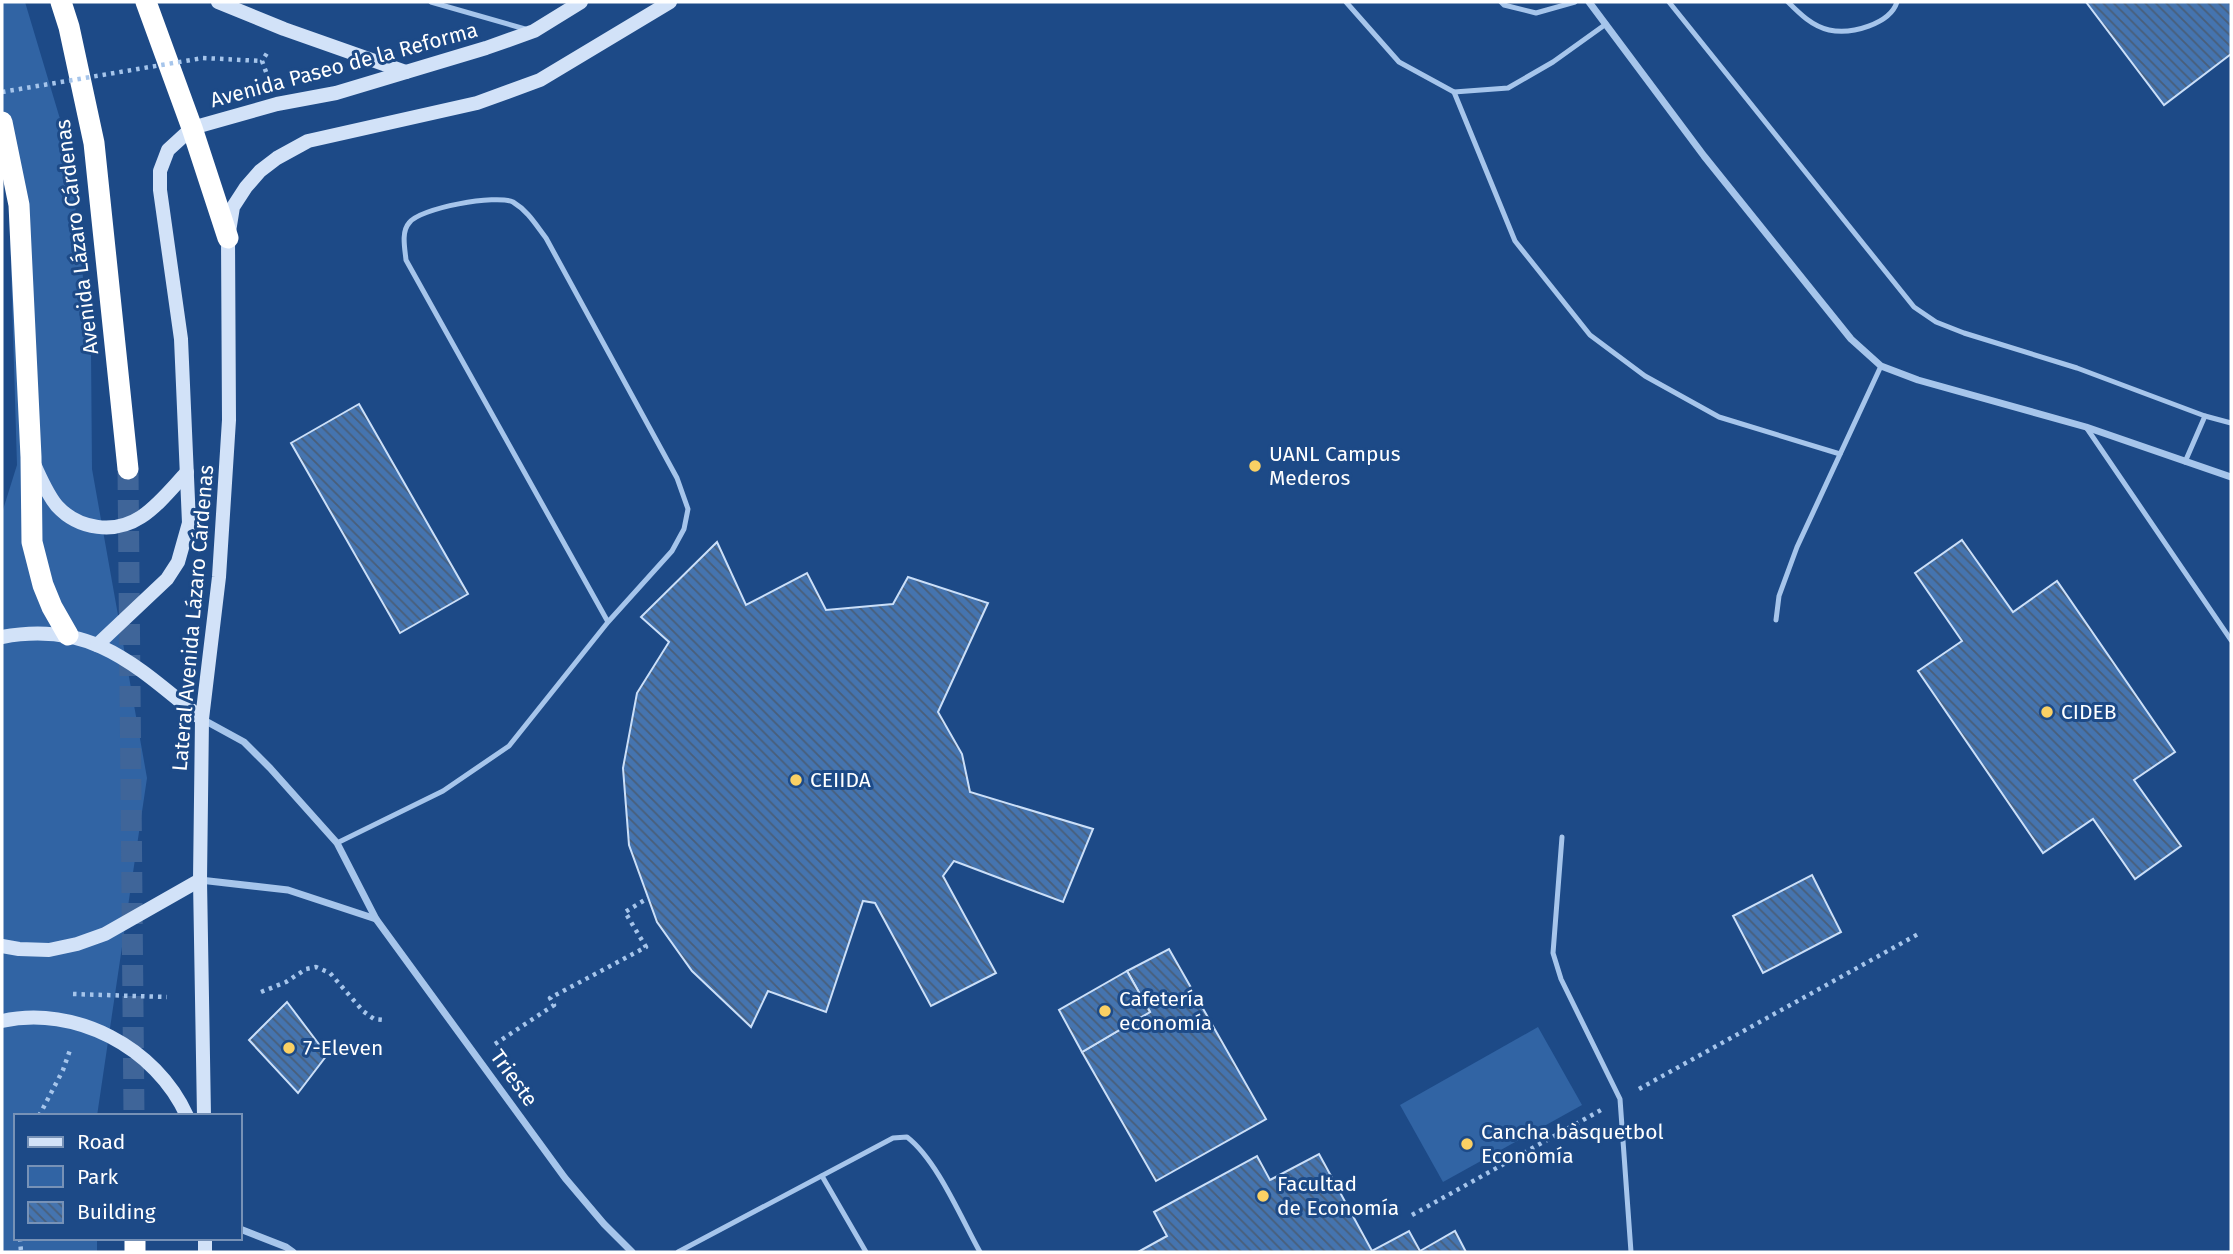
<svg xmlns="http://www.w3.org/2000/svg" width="2233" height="1254" font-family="'Fira Sans',sans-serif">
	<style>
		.park { fill: #3164a4 }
		.building { fill: url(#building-back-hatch); stroke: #cbdff8; stroke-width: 2 }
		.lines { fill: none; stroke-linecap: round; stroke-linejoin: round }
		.highway-tunnel { stroke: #3f6599; stroke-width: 21; stroke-dasharray: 21 10; stroke-linecap: butt }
		.path { stroke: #a6c5eb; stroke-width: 4.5; stroke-dasharray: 3.5 5; stroke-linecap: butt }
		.lane { stroke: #a6c5eb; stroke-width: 5 }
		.street { stroke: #a6c5eb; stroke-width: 7 }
		.secondary { stroke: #d2e2f8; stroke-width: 14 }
		.highway { stroke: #fff; stroke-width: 21 }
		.path-bridge { stroke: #a6c5eb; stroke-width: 4.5; stroke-dasharray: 3.5 5; stroke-linecap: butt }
		.poi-dot { fill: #fad064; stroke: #1d4a87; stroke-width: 2.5 }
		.labels { text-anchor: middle; stroke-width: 6; stroke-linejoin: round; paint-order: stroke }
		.street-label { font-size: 21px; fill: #fff; stroke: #1d4a87 }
		.poi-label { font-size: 21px; fill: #fff; stroke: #1d4a87; text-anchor: start }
	</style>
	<defs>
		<pattern id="building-back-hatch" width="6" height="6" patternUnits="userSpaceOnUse" patternTransform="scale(1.75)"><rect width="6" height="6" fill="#4574af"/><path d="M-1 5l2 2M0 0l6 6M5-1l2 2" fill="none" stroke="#495e79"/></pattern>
	</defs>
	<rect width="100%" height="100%" fill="#1d4a87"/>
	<g class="park">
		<polygon points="2,2 25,2 69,149 91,351 92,469 147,778 97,1116 16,1116 16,1238 97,1238 97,1252 2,1252 2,513 17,465 9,201 2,146"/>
		<polygon points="1538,1027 1582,1105 1443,1182 1400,1105"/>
	</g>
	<g class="building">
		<polygon points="2086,2 2231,2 2231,54 2164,105"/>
		<polygon points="359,404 468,594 400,633 291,443"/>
		<polygon points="1962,540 2013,612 2057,581 2175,752 2134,780 2181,846 2135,879 2093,819 2043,853 1918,671 1962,641 1915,573"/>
		<polygon points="717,542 746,605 807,573 826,610 893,604 908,577 988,603 938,712 962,754 970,792 1093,829 1063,902 954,861 943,876 996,973 931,1006 875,903 863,901 826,1012 768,991 751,1027 692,971 657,922 629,845 623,768 637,693 669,642 641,617"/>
		<polygon points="1812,875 1841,932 1763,973 1733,916"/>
		<polygon points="1169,949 1266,1119 1156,1181 1082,1052 1150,1012 1127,971"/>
		<polygon points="1127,971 1150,1012 1082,1052 1059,1010"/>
		<polygon points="287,1002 327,1055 298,1093 249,1040"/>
		<polygon points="1319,1154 1372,1251 1409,1231 1420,1251 1455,1231 1466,1252 1138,1252 1167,1236 1154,1212 1257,1156 1270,1180"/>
	</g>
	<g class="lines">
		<polyline class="highway-tunnel" points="128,469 134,1116"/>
		<g class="path">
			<polyline points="203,58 262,61"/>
			<polyline points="269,80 262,61 269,50"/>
			<polyline points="261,992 286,982 306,969 316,967 330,973 363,1011 374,1019 385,1020"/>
			<polyline points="73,994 167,997"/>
			<polyline points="495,1044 554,1005 550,998 646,947 625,912 648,898"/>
			<polyline points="1639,1089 1920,933"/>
			<polyline points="39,1116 63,1070 70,1050"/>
			<polyline points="1412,1215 1601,1110"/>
			<polyline points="20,1238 21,1252"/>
		</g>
		<g class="lane">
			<polyline points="431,2 525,29"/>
			<polyline points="1346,2 1399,62 1454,92 1508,88 1553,62 1606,24"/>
			<polyline points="1501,2 1504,5 1536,13 1575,2"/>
			<polyline points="1669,2 1914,307 1936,322 1964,333 2077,368 2205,416 2231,423"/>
			<path d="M 1788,2 C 1800,14 1812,26 1829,30 C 1851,35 1890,24 1897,2"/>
			<polyline points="1454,92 1515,241 1590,335 1645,376 1719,417 1840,454"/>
			<polyline points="2086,427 2231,640"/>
			<polyline points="2185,462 2205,416"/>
			<polyline points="1776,620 1779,596 1797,547 1881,366"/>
			<polyline points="1562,837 1553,953 1561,979 1620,1099 1631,1252"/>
			<path d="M 337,843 L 443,791 L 509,746 L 608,622 L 672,551 L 684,529 L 688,509 L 677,478 L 546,238 C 536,225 528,211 513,202 C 497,194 419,208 409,223 C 401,232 405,249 406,260 L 608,622"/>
			<polyline points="822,1176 866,1252"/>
			<path d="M 678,1252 L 893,1138 L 907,1137 C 937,1160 961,1218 980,1252"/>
		</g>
		<g class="street">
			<polyline points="1589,2 1704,156 1851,339 1881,366 1918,380 2086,427 2231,477"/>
			<polyline points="202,719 244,742 270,768 337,843 376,919 565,1178 604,1224 632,1252"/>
			<polyline points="200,880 288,890 376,919"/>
			<polyline points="240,1229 286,1247 293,1252"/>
		</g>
		<g class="secondary">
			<polyline points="218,2 284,29 406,72"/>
			<path d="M 34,464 C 41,479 47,494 57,506 C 79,530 115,534 141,517 C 158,506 173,487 187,472"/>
			<path d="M 2,637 C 93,620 136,666 202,719"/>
			<polyline points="97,645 167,579 178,562 189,523 181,339 160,190 160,171 168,150 192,128 277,104 336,93 486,48 534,31 581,2"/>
			<polyline points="2,946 19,949 49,950 77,944 105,934 200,880"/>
			<path d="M 2,1021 C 75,1005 156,1047 187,1116"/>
			<polyline points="204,1116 200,880 202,719 219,577 229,420 228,238 233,207 246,187 260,171 277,158 308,141 477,103 540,80 670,2"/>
			<polyline points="205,1238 205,1252"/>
		</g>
		<g class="highway">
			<polyline points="61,2 69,27 94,143 128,469"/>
			<polyline points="146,2 192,128 228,238"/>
			<polyline points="2,122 19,205 31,457 32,542 43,585 52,607 68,635"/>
			<polyline points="135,1238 135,1252"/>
		</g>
		<polyline class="path-bridge" points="2,92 203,58"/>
	</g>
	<g class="poi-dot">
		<circle cx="1255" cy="466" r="7"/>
		<circle cx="2047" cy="712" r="7"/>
		<circle cx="796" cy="780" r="7"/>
		<circle cx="1105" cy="1011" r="7"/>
		<circle cx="289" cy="1048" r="7"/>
		<circle cx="1467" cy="1144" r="7"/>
		<circle cx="1263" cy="1196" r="7"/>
	</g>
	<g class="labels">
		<g class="street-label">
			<text transform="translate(344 65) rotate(-15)" y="7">Avenida Paseo de la Reforma</text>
			<text transform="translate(77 237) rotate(-97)" y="7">Avenida Lázaro Cárdenas</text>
			<text transform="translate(193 618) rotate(-85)" y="7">Lateral Avenida Lázaro Cárdenas</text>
			<text transform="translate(514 1078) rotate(54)" y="7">Trieste</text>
		</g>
		<g class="poi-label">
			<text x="1269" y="461">UANL Campus<tspan x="1269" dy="24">Mederos</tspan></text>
			<text x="2061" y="719">CIDEB</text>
			<text x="810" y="787">CEIIDA</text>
			<text x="1119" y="1006">Cafetería<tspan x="1119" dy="24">economía</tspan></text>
			<text x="303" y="1055">7-Eleven</text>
			<text x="1481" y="1139">Cancha bàsquetbol<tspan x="1481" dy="24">Economía</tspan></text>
			<text x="1277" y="1191">Facultad<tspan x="1277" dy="24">de Economía</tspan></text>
		</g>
	</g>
	<rect width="2233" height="1254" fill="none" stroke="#ffffff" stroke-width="7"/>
	<rect x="14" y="1114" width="228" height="126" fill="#1d4a87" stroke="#7792b7" stroke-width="2"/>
	<rect x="28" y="1137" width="35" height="10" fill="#d2e2f8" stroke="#7792b7" stroke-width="2"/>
	<text x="77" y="1149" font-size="21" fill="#ffffff">Road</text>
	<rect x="28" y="1166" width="35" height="21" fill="#3164a4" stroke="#7792b7" stroke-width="2"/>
	<text x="77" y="1184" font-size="21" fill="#ffffff">Park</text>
	<rect x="28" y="1202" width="35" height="21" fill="url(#building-back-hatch)" stroke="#7792b7" stroke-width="2"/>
	<text x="77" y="1219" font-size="21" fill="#ffffff">Building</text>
</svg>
